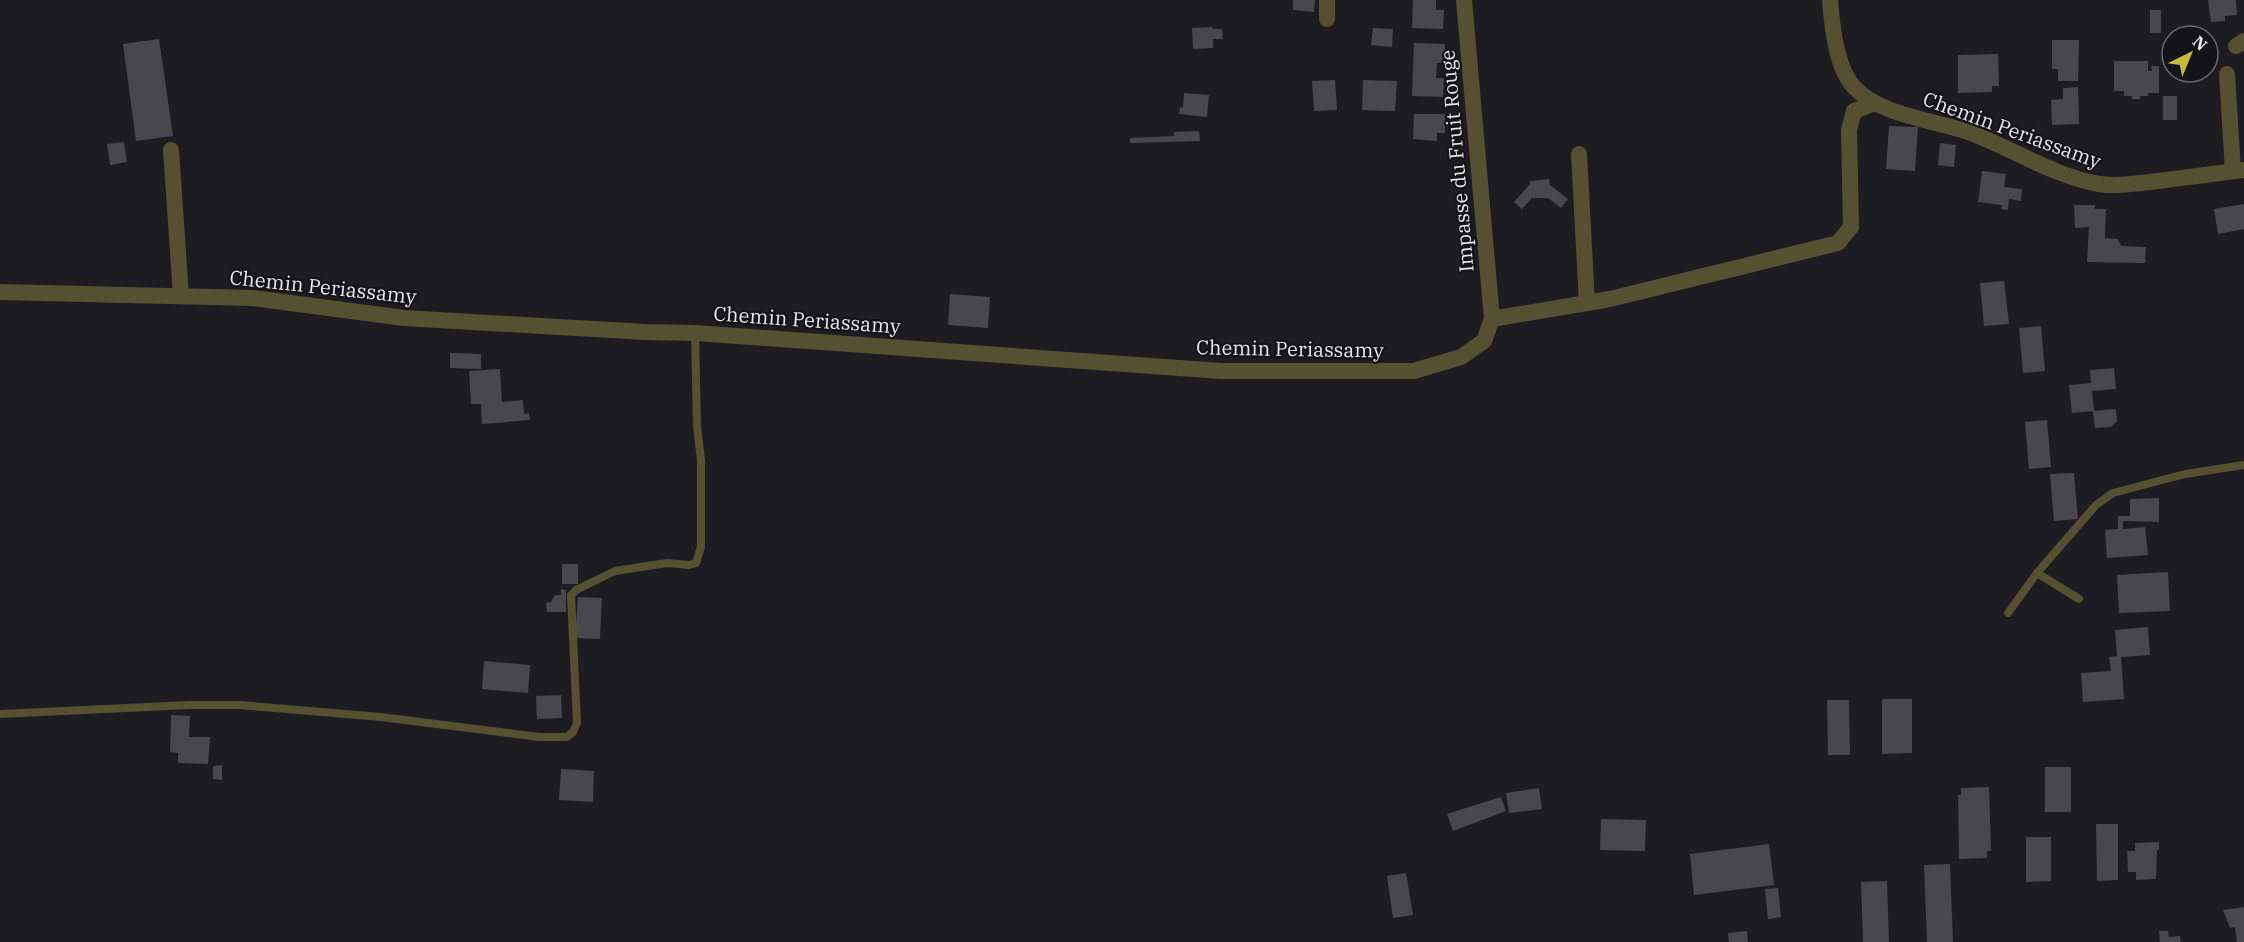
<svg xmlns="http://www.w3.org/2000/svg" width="2244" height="942" font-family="'IBM Plex Serif',serif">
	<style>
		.building { fill: #48474c }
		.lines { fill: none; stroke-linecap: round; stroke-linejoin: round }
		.service { stroke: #545132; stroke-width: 8 }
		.minor { stroke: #545132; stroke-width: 16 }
		.labels { text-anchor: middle; stroke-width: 4.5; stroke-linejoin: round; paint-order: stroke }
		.street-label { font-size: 20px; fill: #e7e7ea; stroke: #141318 }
	</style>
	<rect width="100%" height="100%" fill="#1d1c21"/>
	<g class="building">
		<polygon points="1293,0 1315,0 1314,12 1293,10"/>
		<polygon points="1413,0 1436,0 1436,10 1444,10 1443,29 1412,28"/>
		<polygon points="2208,0 2236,0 2237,15 2225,16 2225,21 2211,22"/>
		<rect x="2150" y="10" width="11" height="23"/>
		<polygon points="1212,27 1213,29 1222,29 1223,39 1213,39 1213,48 1193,49 1192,28"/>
		<polygon points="1373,28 1393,29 1392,47 1371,45"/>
		<polygon points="159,39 173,136 136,141 123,44"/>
		<polygon points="2052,40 2079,40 2078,81 2058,81 2058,69 2052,69"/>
		<polygon points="1414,43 1445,44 1445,63 1437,63 1436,78 1444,78 1443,97 1412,96"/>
		<polygon points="1998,54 1999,86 1992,86 1992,92 1958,93 1958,55"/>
		<polygon points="2114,61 2148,61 2148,71 2152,71 2151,66 2159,66 2159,93 2148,93 2148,96 2140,96 2140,99 2132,99 2132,96 2124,96 2124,91 2114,91"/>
		<polygon points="1335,80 1337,110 1314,111 1312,81"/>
		<polygon points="1363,80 1397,81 1395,111 1362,110"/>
		<polygon points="2078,87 2079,124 2052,125 2051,100 2063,99 2063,88"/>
		<polygon points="1184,93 1209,95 1207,117 1179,114 1180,107 1183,108"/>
		<rect x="2163" y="96" width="14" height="24"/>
		<polygon points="1414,114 1445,114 1445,133 1437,133 1437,141 1413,139"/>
		<polygon points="1889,126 1918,127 1915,171 1886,169"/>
		<polygon points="1199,131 1200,141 1130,143 1130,138 1174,136 1174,132"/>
		<polygon points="124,142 127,162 110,165 107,144"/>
		<polygon points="1940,143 1956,145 1954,167 1938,165"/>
		<polygon points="1982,171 2006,174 2004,187 2022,189 2021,201 2009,199 2008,210 2001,209 2002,205 1978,202"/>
		<polygon points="1549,179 1550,185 1568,199 1561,208 1548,198 1532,198 1522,209 1514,202 1530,184 1530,181"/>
		<polygon points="2244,204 2244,229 2218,234 2214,209"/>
		<polygon points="2074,205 2095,205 2095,209 2106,209 2105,238 2118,239 2121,246 2146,247 2145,263 2087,262 2089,227 2075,228"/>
		<polygon points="2004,281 2009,324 1984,326 1980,283"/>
		<polygon points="950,294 990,297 988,328 948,325"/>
		<polygon points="2041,326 2045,371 2023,373 2019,328"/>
		<polygon points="450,353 481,354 481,369 450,368"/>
		<polygon points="2114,368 2116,389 2092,391 2094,411 2072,413 2069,385 2091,383 2090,370"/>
		<polygon points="500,369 502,402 523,400 524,414 529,413 530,420 482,424 481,404 471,404 469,371"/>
		<polygon points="2116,409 2117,421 2111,427 2095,428 2093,411"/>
		<polygon points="2047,420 2051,467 2029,469 2025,422"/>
		<polygon points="2074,473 2078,519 2054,521 2050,474"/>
		<polygon points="2159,498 2159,522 2123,521 2123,529 2145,527 2148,555 2107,558 2105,530 2118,529 2118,516 2130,516 2130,499"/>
		<rect x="562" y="564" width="16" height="20"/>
		<polygon points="2168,572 2170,611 2119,613 2117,575"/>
		<polygon points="561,589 566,590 566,612 547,612 546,603 551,602 555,595 561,595"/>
		<polygon points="578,597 602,598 600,639 575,638"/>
		<polygon points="2148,627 2150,655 2121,657 2124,699 2083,702 2081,673 2111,671 2109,657 2117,656 2115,630"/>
		<polygon points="484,661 530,665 528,693 482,689"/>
		<polygon points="561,695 562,718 537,719 536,696"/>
		<polygon points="1882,699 1912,699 1912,753 1882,754"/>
		<polygon points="1827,700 1849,700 1850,755 1828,755"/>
		<polygon points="171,715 190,716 189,737 210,737 208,764 178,763 178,753 170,752"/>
		<polygon points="222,765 222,780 213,779 213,766"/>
		<rect x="2045" y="767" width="26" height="45"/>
		<polygon points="561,769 594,771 593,802 559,800"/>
		<polygon points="1989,787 1991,851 1987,851 1987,858 1959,859 1958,795 1961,795 1961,788"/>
		<polygon points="1539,788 1542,809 1509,813 1506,793"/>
		<polygon points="1501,797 1506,811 1453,831 1447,814"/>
		<polygon points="1601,819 1646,820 1645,851 1600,850"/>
		<polygon points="2096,824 2118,824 2118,880 2097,881"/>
		<polygon points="2026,837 2051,837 2051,881 2026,882"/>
		<polygon points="2159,842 2159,850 2157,850 2156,879 2136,880 2136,872 2128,872 2127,851 2135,851 2135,843"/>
		<polygon points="1769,844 1774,885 1694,895 1690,854"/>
		<polygon points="1950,864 1953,942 1927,942 1924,865"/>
		<polygon points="1406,873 1413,915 1393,918 1387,876"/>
		<polygon points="1887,881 1889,942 1863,942 1861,882"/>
		<polygon points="1778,888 1781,917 1768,919 1765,889"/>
		<polygon points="2244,907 2244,942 2237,942 2235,927 2230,928 2223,910"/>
		<polygon points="1747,931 1748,942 1729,942 1728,933"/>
		<polygon points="2159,931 2168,931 2169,937 2180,936 2181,942 2160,942"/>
	</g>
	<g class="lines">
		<g class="service">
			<polyline points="2037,573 2079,599"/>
			<polyline points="2008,613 2037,573 2096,505 2113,493 2185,474 2244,465"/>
			<polyline points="0,714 189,705 240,705 381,717 539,737 567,737 573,732 577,723 571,595 576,590 615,571 667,563 689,565 696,563 701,547 701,460 697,426 695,333"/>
		</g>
		<g class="minor">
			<polyline points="1464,0 1492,319"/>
			<path d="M 1830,0 C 1832,25 1836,68 1854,87 C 1880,116 1936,120 1971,133 C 2013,149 2054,176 2099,184 C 2118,187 2139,183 2158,181 C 2187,177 2215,174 2244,170"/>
			<polyline points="1327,19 1327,0"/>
			<polyline points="2236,46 2244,41"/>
			<polyline points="2227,74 2233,171"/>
			<polyline points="171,150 181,296"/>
			<polyline points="1579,154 1587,303"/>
			<polyline points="0,292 253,298 404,318 645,332 695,333 1221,371 1414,371 1461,357 1484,341 1492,319 1610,299 1838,243 1851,227 1849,130 1854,111 1875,103"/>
		</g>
	</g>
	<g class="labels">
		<g class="street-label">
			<text transform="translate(2012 130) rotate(20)" y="7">Chemin Periassamy</text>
			<text transform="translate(1457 161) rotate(-95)" y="7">Impasse du Fruit Rouge</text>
			<text transform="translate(323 287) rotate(6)" y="7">Chemin Periassamy</text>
			<text transform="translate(807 320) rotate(4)" y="7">Chemin Periassamy</text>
			<text transform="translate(1290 349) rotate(1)" y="7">Chemin Periassamy</text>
		</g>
	</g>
	<g transform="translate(2190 54) rotate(43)"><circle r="28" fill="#141318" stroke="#68686c" stroke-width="1.5"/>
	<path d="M0-4.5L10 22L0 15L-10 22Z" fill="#c8bb3b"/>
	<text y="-9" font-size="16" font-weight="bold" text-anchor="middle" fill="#e7e7ea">N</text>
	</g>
</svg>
